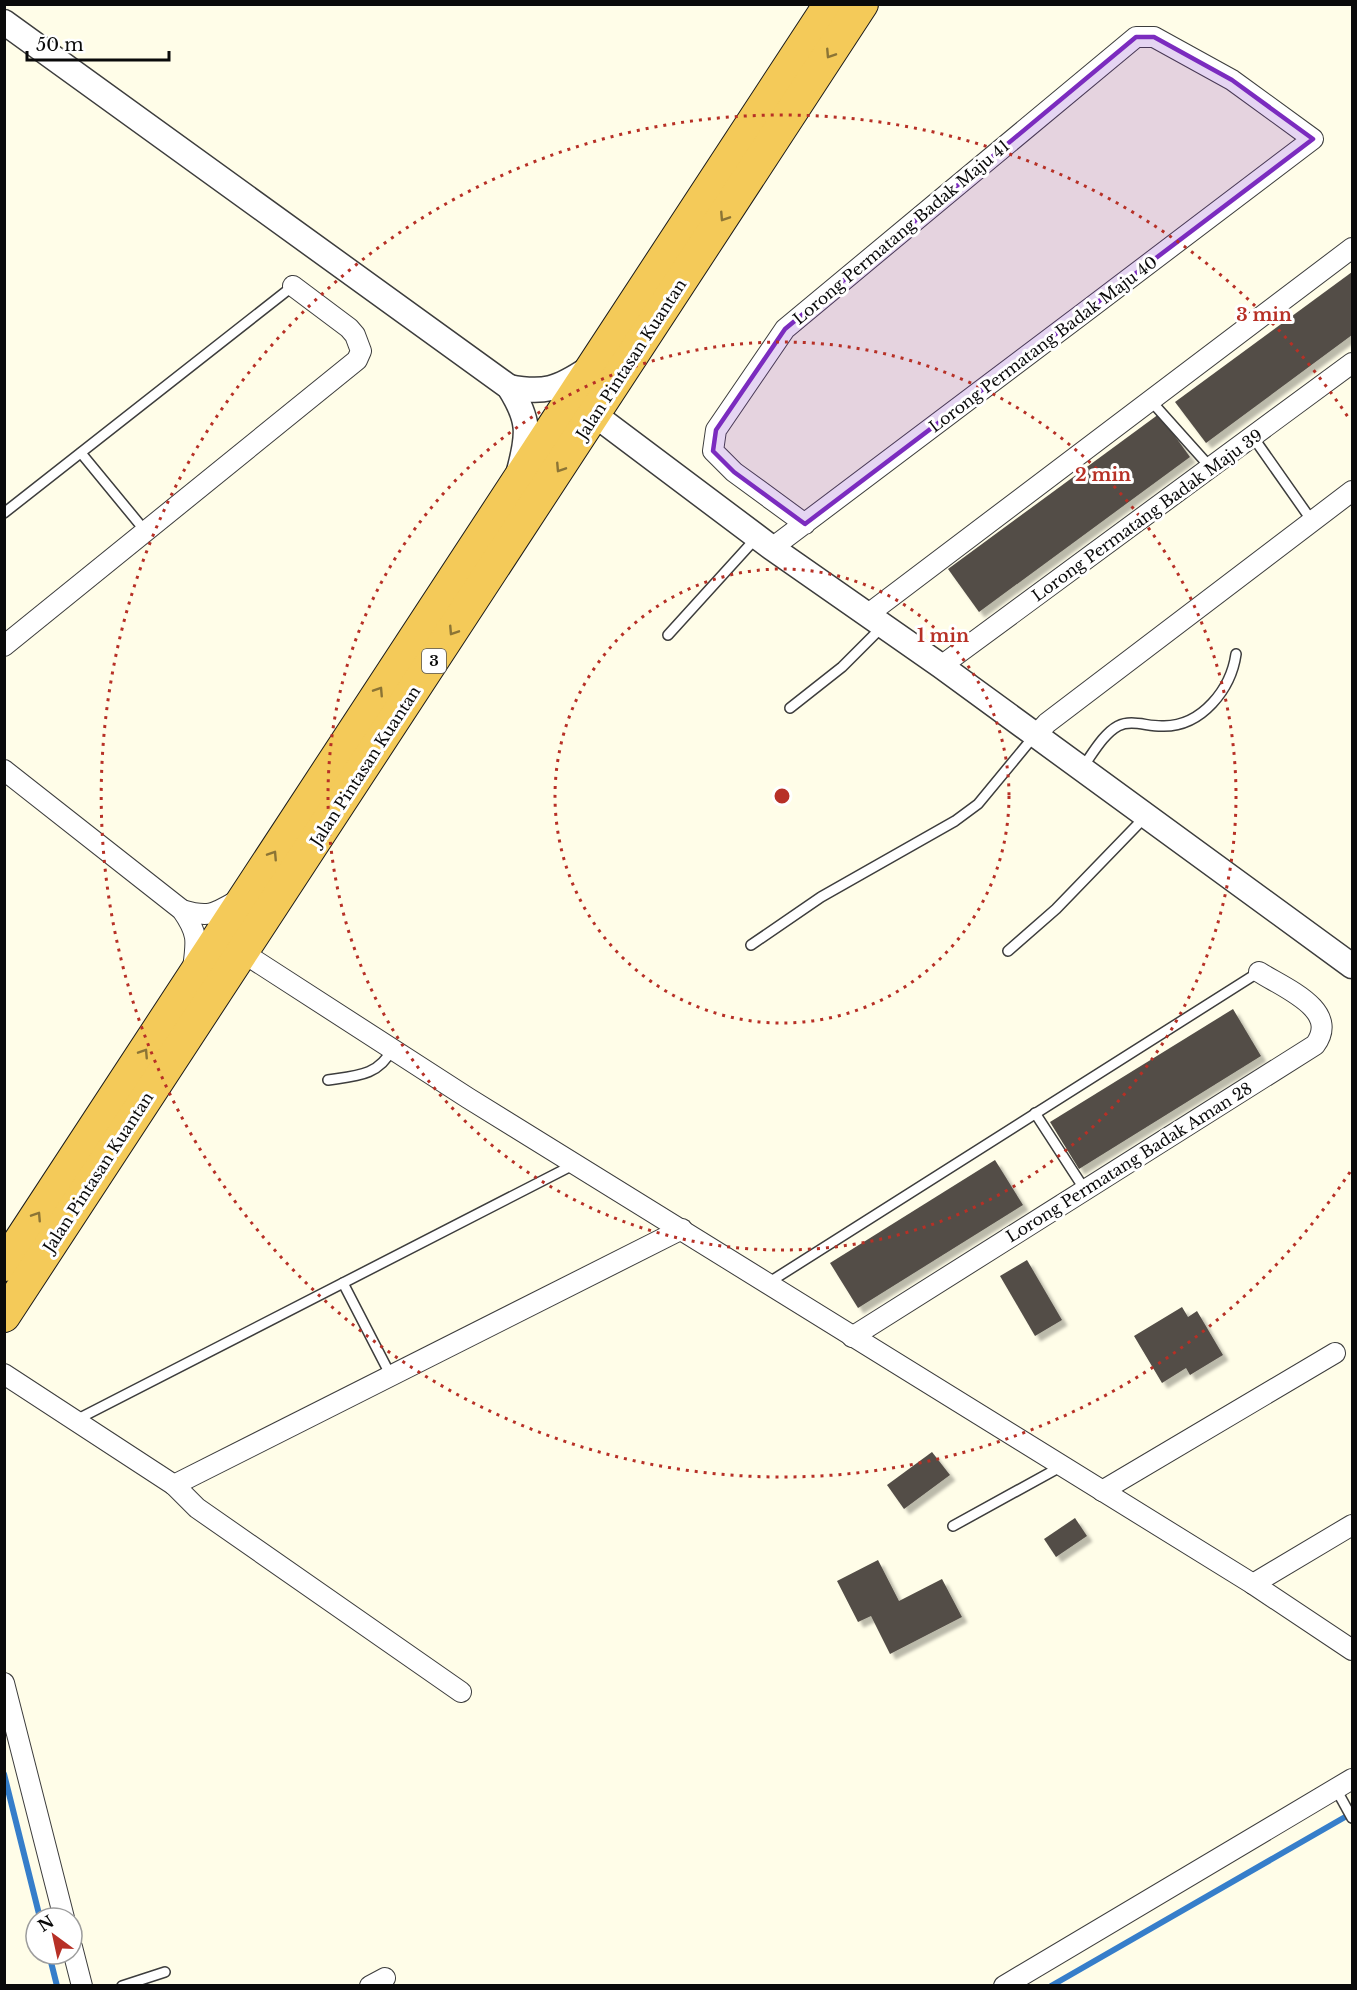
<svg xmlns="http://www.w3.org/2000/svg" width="1357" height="1990" font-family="'Libre Baskerville',serif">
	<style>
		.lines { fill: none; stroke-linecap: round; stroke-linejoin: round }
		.stream { stroke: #367eca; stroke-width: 6 }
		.building { fill: #534d47; filter: url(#shadow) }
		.service-casing { stroke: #3d3d3d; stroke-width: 12 }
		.minor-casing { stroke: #3d3d3d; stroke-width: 22 }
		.tertiary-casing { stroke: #3d3d3d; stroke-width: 27 }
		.trunk-casing { stroke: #1b1b1b; stroke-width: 34 }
		.service { stroke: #fff; stroke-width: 9 }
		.minor { stroke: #fff; stroke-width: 20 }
		.tertiary { stroke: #fff; stroke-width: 24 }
		.trunk { stroke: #f4ca59; stroke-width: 32 }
		.oneway { stroke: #8b7435 }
		.marked { fill: #7b2cbf; fill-opacity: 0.2; stroke: #7b2cbf; stroke-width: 4.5; stroke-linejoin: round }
		.ring { fill: none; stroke: #b73026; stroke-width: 3; stroke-dasharray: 3 6 }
		.labels { text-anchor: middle; stroke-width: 6; stroke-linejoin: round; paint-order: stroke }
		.shield { fill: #fff; stroke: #545454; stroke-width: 1.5 }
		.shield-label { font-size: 15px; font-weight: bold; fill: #0a0a0a }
		.street-label { font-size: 16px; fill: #0a0a0a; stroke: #fff }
		.centre { fill: #b73026; stroke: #fff; stroke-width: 3 }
		.ring-label { font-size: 18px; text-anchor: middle; font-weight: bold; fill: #b73026; stroke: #fff; stroke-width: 6; stroke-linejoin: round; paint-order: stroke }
	</style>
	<defs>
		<filter id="shadow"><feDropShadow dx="5.5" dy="5.5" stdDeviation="1.5" flood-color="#0004"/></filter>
	</defs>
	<rect width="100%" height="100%" fill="#fffde8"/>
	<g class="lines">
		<g class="stream">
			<polyline points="4,1774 40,1918"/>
			<polyline points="49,1954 57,1986"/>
			<polyline points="1051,1986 1352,1813"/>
		</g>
	</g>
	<g class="building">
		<polygon points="1352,272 1352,335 1206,443 1175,402"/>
		<polygon points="1159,414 1190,457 979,612 948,569"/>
		<polygon points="1233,1009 1261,1056 1079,1169 1050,1122"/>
		<polygon points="995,1160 1023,1205 858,1308 830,1263"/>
		<polygon points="1027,1260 1062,1320 1035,1336 1000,1276"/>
		<polygon points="1182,1307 1188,1317 1197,1311 1223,1355 1190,1375 1186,1368 1162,1383 1134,1336"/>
		<polygon points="932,1452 950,1475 904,1509 887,1485"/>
		<polygon points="1075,1518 1087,1536 1056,1557 1044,1539"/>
		<polygon points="878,1560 899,1601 942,1579 962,1617 890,1654 871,1616 858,1622 837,1581"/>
	</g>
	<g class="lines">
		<g class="service-casing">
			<g id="service">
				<polyline points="1151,401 1211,468"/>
				<polyline points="1253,437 1312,521"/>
				<polyline points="81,453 146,532"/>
				<polyline points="4,513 293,286"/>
				<polyline points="668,635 757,537"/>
				<polyline points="790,708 842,667 883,626"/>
				<path d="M 1082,768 C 1092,755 1103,734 1118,726 C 1132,719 1148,727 1164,726 C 1202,726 1231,689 1236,654"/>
				<polyline points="751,945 821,897 955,821 978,804 1035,735"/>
				<polyline points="1008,951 1056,909 1146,816"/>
				<path d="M 328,1080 C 355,1076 379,1076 392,1049"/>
				<polyline points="1035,1113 1085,1190"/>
				<polyline points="343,1283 391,1376"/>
				<polyline points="768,1283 1259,972"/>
				<polyline points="76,1420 575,1164"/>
				<polyline points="953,1526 1062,1466"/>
				<polyline points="1336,1789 1352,1818"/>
				<polyline points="122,1986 165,1972"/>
			</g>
		</g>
		<g class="minor-casing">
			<g id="minor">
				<path d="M 772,548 C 953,412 1133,276 1313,139 L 1232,80 L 1154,37 L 1136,37 L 785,329 L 716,430 L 713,451 L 734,472 L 805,524"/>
				<polyline points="867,615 1352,248"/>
				<polyline points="4,646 357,360 361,351 355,335 349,328 293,286"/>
				<polyline points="941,666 1352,363"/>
				<polyline points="1036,735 1047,723 1352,491"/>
				<path d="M 4,770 L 182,910 C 198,933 197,940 193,968"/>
				<path d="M 182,910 C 209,918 214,914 238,900"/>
				<polyline points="242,952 468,1098 1253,1584 1352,1650"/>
				<path d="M 852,1337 L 1315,1045 C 1341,1010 1284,988 1259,972"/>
				<polyline points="4,1374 174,1485 197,1508 461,1692"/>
				<polyline points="174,1485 682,1229"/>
				<polyline points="1102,1491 1335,1353"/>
				<polyline points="1253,1584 1352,1525"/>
				<polyline points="4,1683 64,1918"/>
				<polyline points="72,1947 82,1986"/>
				<polyline points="370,1986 385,1978"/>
				<polyline points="1004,1986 1352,1779"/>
			</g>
		</g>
		<g class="tertiary-casing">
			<g id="tertiary">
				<path d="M 4,22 L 509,387 C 530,420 529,434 519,471"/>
				<path d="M 509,387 C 544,394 558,389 588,369"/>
				<polyline points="595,415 772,548 941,666 1352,966"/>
			</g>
		</g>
		<g class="trunk-casing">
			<g id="trunk">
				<polyline points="4,1265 830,4"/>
				<polyline points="4,1316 862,4"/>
			</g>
		</g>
		<use href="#service" class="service"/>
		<use href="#minor" class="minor"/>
		<use href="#tertiary" class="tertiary"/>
		<use href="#trunk" class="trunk"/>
	</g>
	<defs><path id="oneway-chevron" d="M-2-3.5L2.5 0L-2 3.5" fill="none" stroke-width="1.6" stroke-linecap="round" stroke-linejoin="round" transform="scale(1.5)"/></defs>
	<g class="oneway">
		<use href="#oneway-chevron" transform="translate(830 54) rotate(123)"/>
		<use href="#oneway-chevron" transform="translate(724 217) rotate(123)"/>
		<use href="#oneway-chevron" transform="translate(560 468) rotate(123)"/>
		<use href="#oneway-chevron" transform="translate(453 631) rotate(123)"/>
		<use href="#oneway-chevron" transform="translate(379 691) rotate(-57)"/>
		<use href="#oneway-chevron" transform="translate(273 855) rotate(-57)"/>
		<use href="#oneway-chevron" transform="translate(144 1053) rotate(-57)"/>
		<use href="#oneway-chevron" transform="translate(37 1216) rotate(-57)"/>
	</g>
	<path class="marked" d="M 1136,37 L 1154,37 L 1232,80 L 1313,139 L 805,524 L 734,472 L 713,451 L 716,430 L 785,329 Z"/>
	<g class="ring">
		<circle cx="782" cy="796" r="227"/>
		<circle cx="782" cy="796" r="454"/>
		<path d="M1350 1172A681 681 0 1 1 1350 420"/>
	</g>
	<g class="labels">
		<rect class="shield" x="422" y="649" width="24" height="24" rx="4.5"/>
		<g class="shield-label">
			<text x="434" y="666">3</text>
		</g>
		<g class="street-label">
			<text transform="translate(901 232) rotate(-40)" y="6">Lorong Permatang Badak Maju 41</text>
			<text transform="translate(1043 344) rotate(-37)" y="6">Lorong Permatang Badak Maju 40</text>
			<text transform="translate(631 359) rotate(-57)" y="6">Jalan Pintasan Kuantan</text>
			<text transform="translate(1147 515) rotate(-36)" y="6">Lorong Permatang Badak Maju 39</text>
			<text transform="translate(365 766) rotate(-57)" y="6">Jalan Pintasan Kuantan</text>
			<text transform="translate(1129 1162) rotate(-32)" y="6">Lorong Permatang Badak Aman 28</text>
			<text transform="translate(98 1172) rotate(-57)" y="6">Jalan Pintasan Kuantan</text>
		</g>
	</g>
	<circle cx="782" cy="796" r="9" class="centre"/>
	<g class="ring-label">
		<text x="1264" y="321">3 min</text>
		<text x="1103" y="481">2 min</text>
		<text x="943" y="642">1 min</text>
	</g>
	<rect width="1357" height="1990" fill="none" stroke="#0a0a0a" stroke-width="12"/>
	<g transform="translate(54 1936) rotate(327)"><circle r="28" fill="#ffffff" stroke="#9d9d9d" stroke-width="1.5"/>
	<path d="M0-4.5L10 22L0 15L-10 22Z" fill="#b73026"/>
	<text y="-9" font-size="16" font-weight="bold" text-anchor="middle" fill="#0a0a0a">N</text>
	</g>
	<path d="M27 51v9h142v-9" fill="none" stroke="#0a0a0a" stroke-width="3"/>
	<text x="36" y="51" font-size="18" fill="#0a0a0a" stroke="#ffffff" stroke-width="4.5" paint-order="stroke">50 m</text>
</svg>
